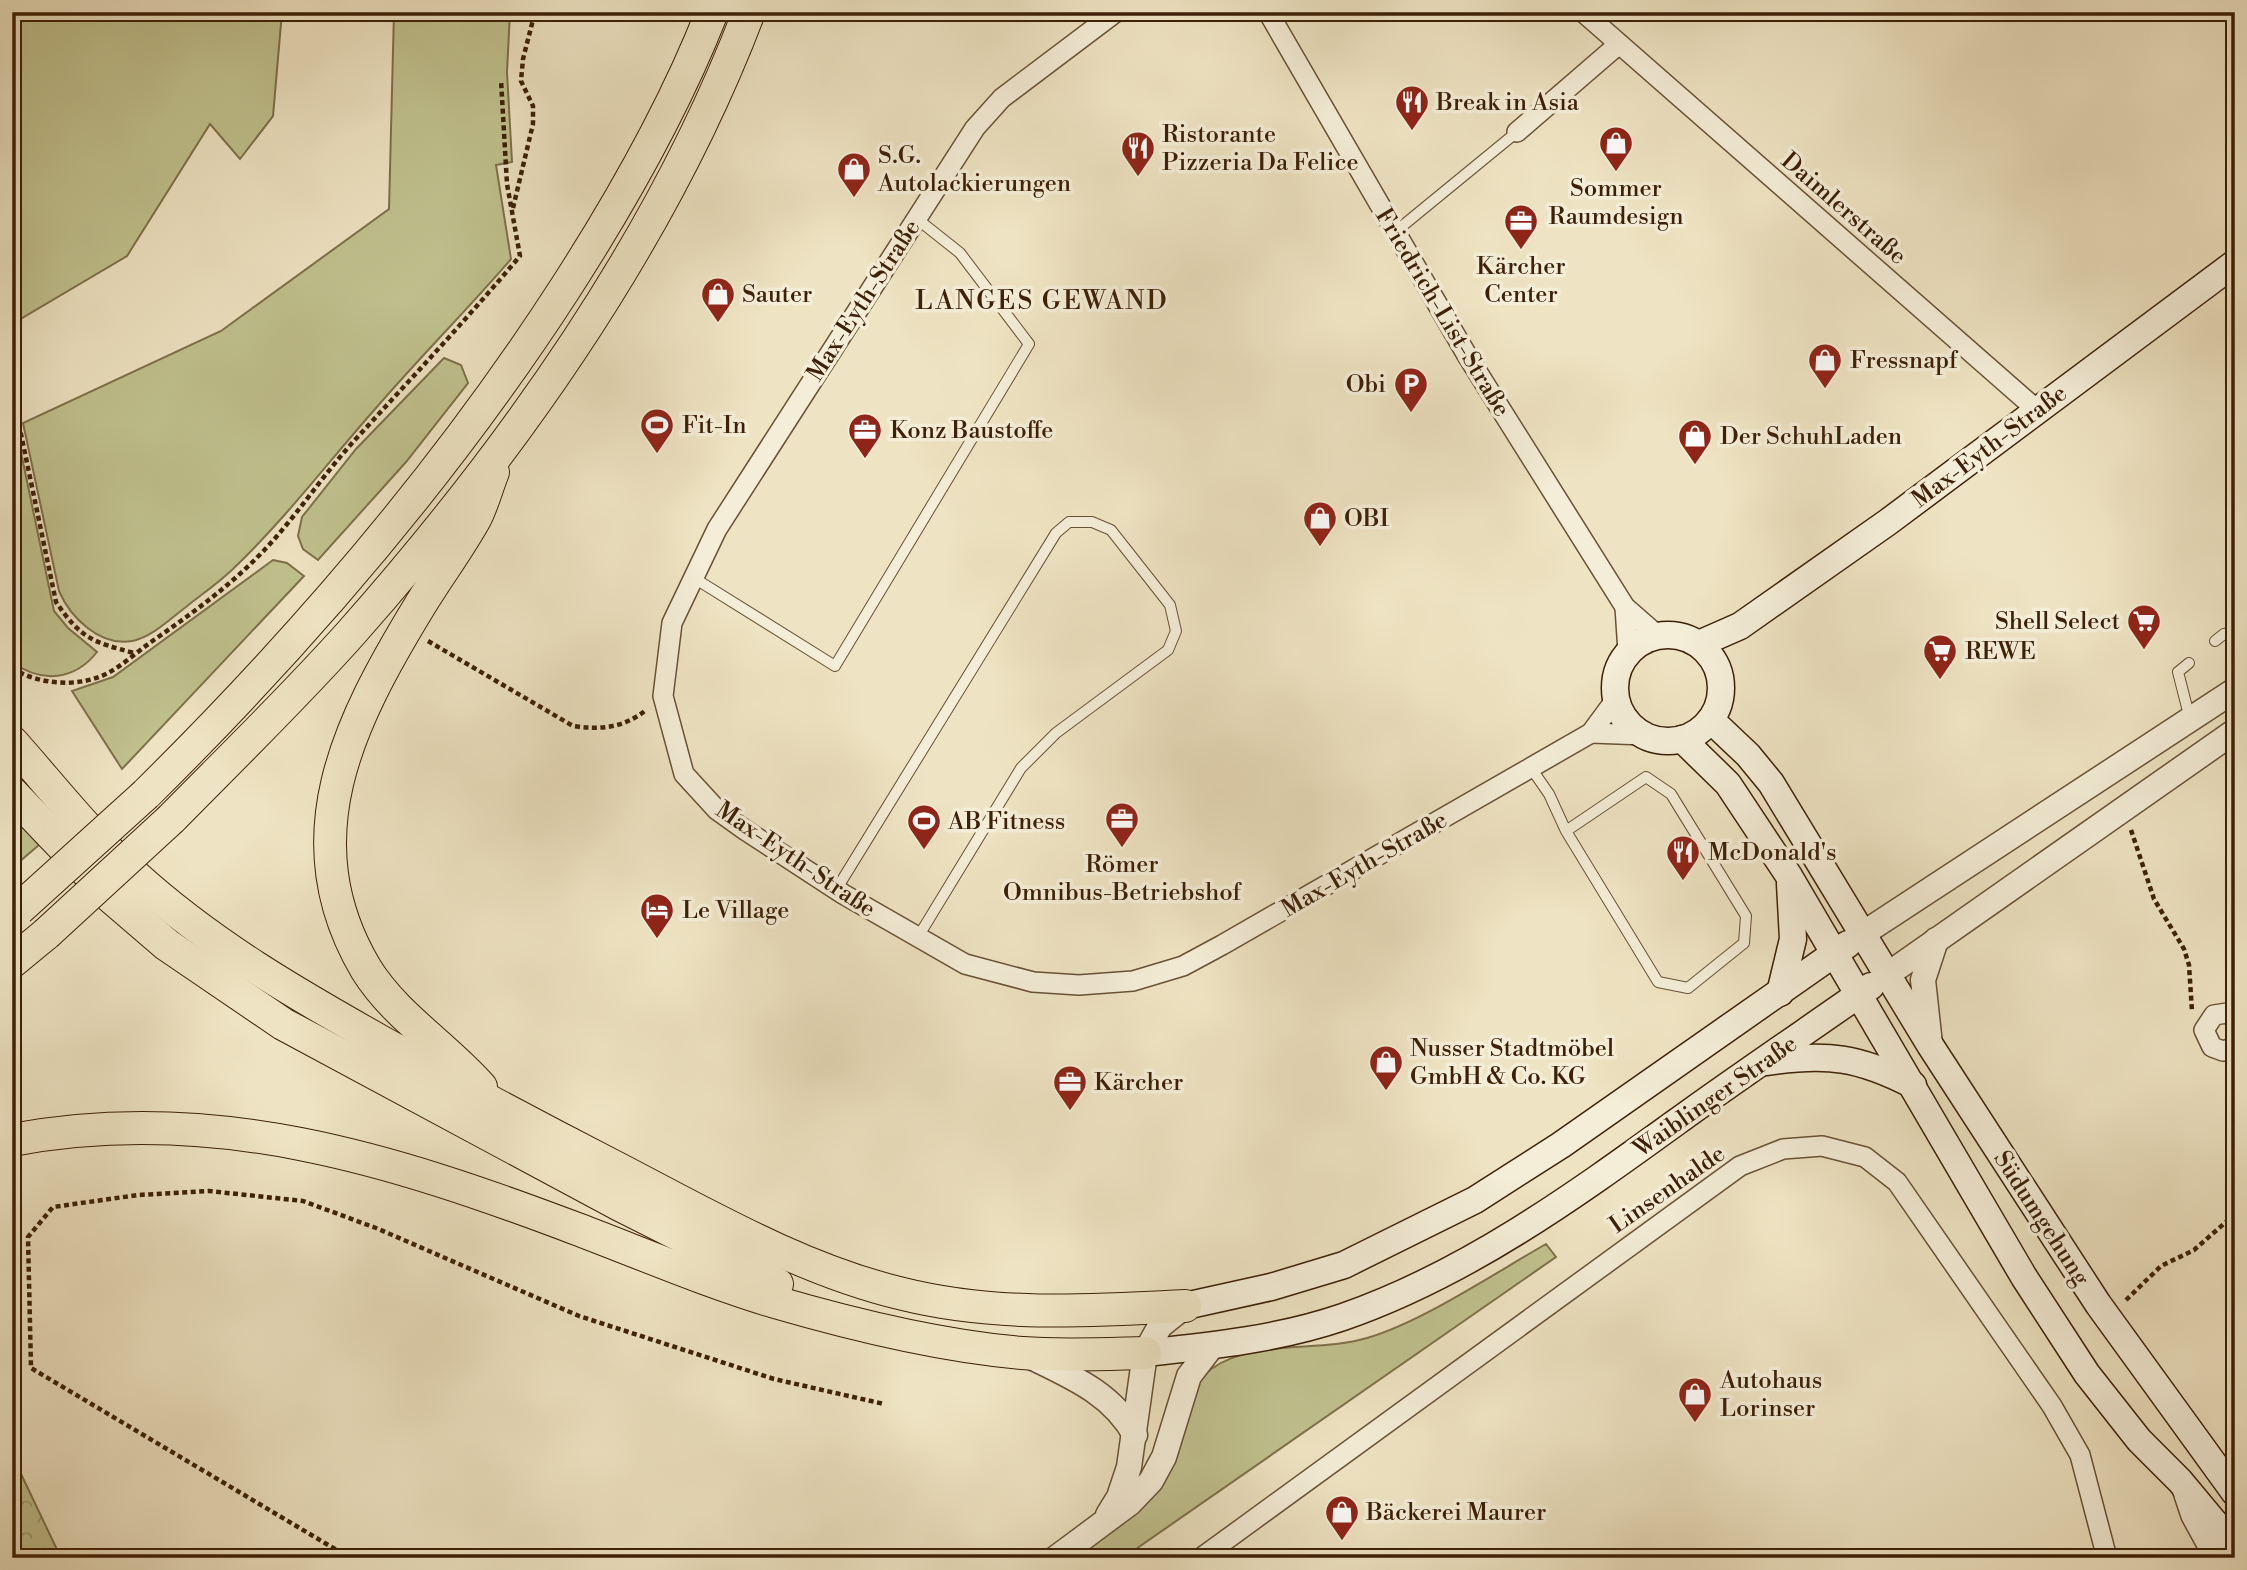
<svg xmlns="http://www.w3.org/2000/svg" width="2247" height="1570" font-family="'Libre Bodoni',serif">
	<style>
		.green { fill: #c0c18e; stroke: #7e704a; stroke-width: 2 }
		.forest { fill: url(#forest-crowns); stroke: #7e704a; stroke-width: 2 }
		.lines { fill: none; stroke-linecap: round; stroke-linejoin: round }
		.service-casing { stroke: #685136; stroke-width: 12 }
		.minor-casing { stroke: #685136; stroke-width: 22 }
		.tertiary-casing { stroke: #685136; stroke-width: 27 }
		.secondary-casing { stroke: #3c2007; stroke-width: 29 }
		.trunk-casing { stroke: #3c2007; stroke-width: 34 }
		.path { stroke: #3c2007; stroke-width: 4.5; stroke-dasharray: 5 3.5; stroke-linecap: butt }
		.service { stroke: #f4edd7; stroke-width: 10 }
		.minor { stroke: #f4edd7; stroke-width: 19 }
		.tertiary { stroke: #f4edd7; stroke-width: 24 }
		.secondary { stroke: #f4edd7; stroke-width: 26 }
		.trunk { stroke: #eee3c2; stroke-width: 32 }
		.trunk-bridge-casing { stroke: #3c2007; stroke-width: 34; stroke-linecap: butt }
		.trunk-bridge { stroke: #eee3c2; stroke-width: 32 }
		.labels { text-anchor: middle; stroke-width: 7; stroke-linejoin: round; paint-order: stroke }
		.poi-label { font-size: 24px; fill: #3c2007; stroke: #f4edd7; text-anchor: start }
		.street-label { font-size: 24px; fill: #3c2007; stroke: #f4edd7 }
		.neighbourhood-label { font-size: 26px; letter-spacing: 2px; fill: #3c2007; stroke: #f4edd7 }
	</style>
	<defs>
		<pattern id="forest-crowns" width="20" height="18" patternUnits="userSpaceOnUse" patternTransform="scale(1.75)"><rect width="20" height="18" fill="#c0c18e"/><path d="M2 6a3 3 0 1 1 6 0M12 15a3 3 0 1 1 6 0" fill="none" stroke="#9d9c72"/></pattern>
	</defs>
	<rect width="100%" height="100%" fill="#eee3c2"/>
	<filter id="stains"><feTurbulence type="fractalNoise" baseFrequency=".00286" numOctaves="4"/><feColorMatrix values="0 0 0 0 .2 0 0 0 0 .09 0 0 0 0 .02 0 0 0 .5 -.17"/></filter>
	<radialGradient id="worn" r=".72"><stop offset=".6" stop-color="#630" stop-opacity="0"/><stop offset="1" stop-color="#630" stop-opacity=".3"/></radialGradient>
	<g class="green">
		<polygon points="12,12 282,12 273,116 240,159 210,124 127,256 12,324"/>
		<path d="M 394,12 L 510,12 L 507,72 L 512,162 L 496,165 L 511,259 C 467,310 420,357 376,408 C 329,461 286,518 235,567 C 220,582 202,594 186,607 C 170,619 152,637 132,641 C 100,647 70,617 59,591 L 23,423 L 221,331 L 389,209 Z"/>
		<polygon points="444,358 461,365 468,383 406,462 318,560 303,549 298,536 302,517 356,449"/>
		<path d="M 12,409 L 54,611 L 68,628 L 97,652 C 75,680 42,684 12,662 Z"/>
		<polygon points="273,560 287,563 304,576 122,769 72,691 113,677"/>
		<polygon points="12,814 39,845 12,868"/>
		<path d="M 1546,1244 L 1556,1257 L 1123,1558 L 1075,1558 C 1091,1544 1143,1509 1152,1493 C 1170,1459 1179,1391 1211,1369 C 1256,1338 1317,1353 1367,1338 C 1422,1322 1495,1273 1546,1244 Z"/>
	</g>
	<polygon class="forest" points="12,1455 61,1558 12,1558"/>
	<g class="lines">
		<g class="service-casing">
			<g id="service">
				<polyline points="1395,232 1517,132"/>
				<polyline points="694,578 835,666 1029,344 960,253 916,218"/>
				<polyline points="2215,641 2224,634 2235,632"/>
				<polyline points="2189,663 2178,672 2190,719"/>
				<polyline points="1531,768 1549,794 1566,831 1658,982 1688,988 1744,943 1746,916 1671,794 1646,777 1566,831"/>
				<polyline points="836,890 1056,533 1069,522 1092,522 1111,530 1170,605 1176,631 1168,650 1056,733 1021,768 918,937"/>
			</g>
		</g>
		<g class="minor-casing">
			<g id="minor">
				<polyline points="1116,12 1002,98 975,128 717,529 672,623 663,696 684,774 717,810 745,830 843,894 965,964 1033,982 1079,985 1133,981 1183,966 1222,945 1591,733 1616,699"/>
				<polyline points="1268,12 1468,357 1625,607 1657,635"/>
				<polyline points="1583,12 2037,410"/>
				<polyline points="1517,132 1619,44"/>
				<polyline points="1625,607 1628,652"/>
				<polyline points="1591,733 1645,735"/>
				<polyline points="2235,1017 2227,1013 2214,1015 2204,1030 2212,1047 2223,1051 2235,1047"/>
				<polyline points="2182,1489 2191,1516 2214,1558"/>
				<polyline points="1201,1558 1740,1166 1783,1149 1822,1146 1865,1157 1897,1182 2052,1406 2080,1455 2107,1558"/>
			</g>
		</g>
		<g class="tertiary-casing">
			<g id="tertiary">
				<polyline points="1864,933 2235,690"/>
				<polyline points="1887,975 2235,731"/>
				<polyline points="1930,1044 1923,980 1936,940"/>
				<path d="M 1029,1356 C 1070,1376 1112,1393 1135,1435"/>
				<polyline points="1108,1515 1119,1497 1129,1467 1145,1353 1160,1326 1185,1306"/>
				<polyline points="1056,1558 1130,1503 1151,1481 1164,1457 1189,1376 1212,1346"/>
			</g>
		</g>
		<g class="secondary-casing">
			<g id="secondary">
				<circle cx="1668" cy="688" r="53"/>
				<polyline points="1699,644 1740,626 1888,522 2235,263"/>
				<polyline points="1711,720 1748,755 1771,783 1930,1045 2098,1304 2235,1493"/>
				<polyline points="1682,739 1728,784 1789,876 2024,1277 2087,1374 2139,1440 2180,1481 2235,1547"/>
				<polyline points="1780,993 1793,939 1790,884"/>
				<path d="M 1767,1062 C 1827,1053 1859,1057 1913,1085"/>
				<polyline points="1185,1306 1271,1287 1344,1265 1475,1200 1561,1145 1848,944"/>
				<path d="M 1145,1353 C 1211,1346 1279,1339 1343,1317 C 1470,1273 1581,1191 1689,1113 C 1749,1070 1811,1028 1871,986"/>
			</g>
		</g>
		<g class="trunk-casing">
			<g id="trunk">
				<path d="M 12,742 C 52,787 90,836 135,876 C 211,945 298,995 387,1045 C 462,1087 537,1127 613,1166 C 706,1214 801,1270 903,1294 C 996,1317 1090,1311 1185,1306"/>
				<polyline points="12,793 110,896 167,945 283,1024 618,1204 777,1284"/>
				<path d="M 146,794 C 303,639 446,473 566,287 C 622,200 674,109 712,12"/>
				<path d="M 171,819 C 231,758 294,697 351,633 C 513,450 662,241 749,12"/>
				<polyline points="12,962 46,934"/>
				<path d="M 481,1087 C 445,1046 395,1016 366,969 C 289,839 349,722 419,607 C 437,577 459,548 476,517 C 483,503 487,487 493,472"/>
				<path d="M 12,1140 C 212,1102 392,1159 577,1229 C 643,1254 708,1282 775,1302 C 854,1325 939,1346 1022,1353 C 1062,1356 1104,1354 1145,1353"/>
			</g>
		</g>
		<g class="path">
			<polyline points="513,208 533,124 533,106 521,81 523,59 535,12"/>
			<path d="M 12,391 L 56,602 C 81,639 93,642 134,653"/>
			<path d="M 428,641 L 573,726 C 600,730 624,728 646,710"/>
			<path d="M 12,668 C 38,685 80,688 108,673 C 123,665 137,652 151,642 C 197,610 240,579 277,536 C 303,506 326,472 353,442 C 410,380 466,320 520,256 L 507,184 L 501,80"/>
			<polyline points="2131,830 2154,899 2184,949 2189,965 2192,1011"/>
			<polyline points="2126,1300 2161,1266 2194,1250 2235,1214"/>
			<polyline points="350,1558 31,1368 28,1237 53,1207 138,1195 209,1191 303,1201 376,1228 579,1316 774,1379 884,1404"/>
		</g>
		<use href="#service" class="service"/>
		<use href="#minor" class="minor"/>
		<use href="#tertiary" class="tertiary"/>
		<use href="#secondary" class="secondary"/>
		<use href="#trunk" class="trunk"/>
		<g class="trunk-bridge-casing">
			<g id="trunk-bridge">
				<polyline points="19,909 146,794"/>
				<polyline points="46,934 171,819"/>
			</g>
		</g>
		<use href="#trunk-bridge" class="trunk-bridge"/>
	</g>
	<defs>
		<g id="restaurant-pin" transform="scale(1.75)"><path d="M0 17L-7.5 6A9.5 9.5 0 1 1 7.5 6Z" fill="#8f2418" stroke="#f4edd7"/><path d="M-5-6h1v4h1v-4h1v4h1v-4h1v5L-1.5 .5V6h-2V.5L-5-1ZM5-6V6H3V1.5H1.5Q1.5-4 5-6Z" fill="#fff"/></g>
		<g id="shop-pin" transform="scale(1.75)"><path d="M0 17L-7.5 6A9.5 9.5 0 1 1 7.5 6Z" fill="#8f2418" stroke="#f4edd7"/><path d="M-5-2.5h2.3a2.7 3.5 0 0 1 5.4 0H5L5.5 6h-11ZM-1.5-2.5h3a1.5 2.3 0 0 0-3 0Z" fill="#fff"/></g>
		<g id="office-pin" transform="scale(1.75)"><path d="M0 17L-7.5 6A9.5 9.5 0 1 1 7.5 6Z" fill="#8f2418" stroke="#f4edd7"/><path d="M-6-3h4V-5.5h4V-3h4V5H-6ZM-1-4.5V-3h2v-1.5ZM-6 0V1H6V0Z" fill="#fff"/></g>
		<g id="parking-pin" transform="scale(1.75)"><path d="M0 17L-7.5 6A9.5 9.5 0 1 1 7.5 6Z" fill="#8f2418" stroke="#f4edd7"/><path d="M-3.5-5.5H1a3.5 3.5 0 0 1 0 7H-1V5.5H-3.5ZM-1-3.4V-.6H.8a1.4 1.4 0 0 0 0-2.8Z" fill="#fff"/></g>
		<g id="stadium-pin" transform="scale(1.75)"><path d="M0 17L-7.5 6A9.5 9.5 0 1 1 7.5 6Z" fill="#8f2418" stroke="#f4edd7"/><path d="M0-5a6.5 5 0 1 0 0 10a6.5 5 0 1 0 0-10ZM-3.5-1.8h7v3.6h-7Z" fill="#fff"/></g>
		<g id="supermarket-pin" transform="scale(1.75)"><path d="M0 17L-7.5 6A9.5 9.5 0 1 1 7.5 6Z" fill="#8f2418" stroke="#f4edd7"/><path d="M-6-5.5h2.5l.6 2H6L4.5 2H-2.5L-4.4-4H-6ZM-1.5 3.2a1.3 1.3 0 1 0 .1 0ZM3 3.2a1.3 1.3 0 1 0 .1 0Z" fill="#fff"/></g>
		<g id="hotel-pin" transform="scale(1.75)"><path d="M0 17L-7.5 6A9.5 9.5 0 1 1 7.5 6Z" fill="#8f2418" stroke="#f4edd7"/><path d="M-6-4.5h1.5V1H6V5H4.5V3h-9V5H-6ZM-4 0a1.8 1.8 0 1 1 3.6 0ZM.5 0V-2.5h3Q6-2.5 6 0Z" fill="#fff"/></g>
	</defs>
	<g fill-rule="evenodd">
		<use href="#restaurant-pin" x="1412" y="102"/>
		<use href="#shop-pin" x="1616" y="143"/>
		<use href="#restaurant-pin" x="1138" y="148"/>
		<use href="#shop-pin" x="854" y="169"/>
		<use href="#office-pin" x="1521" y="221"/>
		<use href="#shop-pin" x="718" y="294"/>
		<use href="#shop-pin" x="1825" y="360"/>
		<use href="#parking-pin" x="1411" y="384"/>
		<use href="#stadium-pin" x="657" y="425"/>
		<use href="#office-pin" x="865" y="430"/>
		<use href="#shop-pin" x="1695" y="436"/>
		<use href="#shop-pin" x="1320" y="518"/>
		<use href="#supermarket-pin" x="2144" y="621"/>
		<use href="#supermarket-pin" x="1940" y="651"/>
		<use href="#office-pin" x="1122" y="819"/>
		<use href="#stadium-pin" x="924" y="821"/>
		<use href="#restaurant-pin" x="1683" y="852"/>
		<use href="#hotel-pin" x="657" y="910"/>
		<use href="#shop-pin" x="1386" y="1062"/>
		<use href="#office-pin" x="1070" y="1082"/>
		<use href="#shop-pin" x="1695" y="1394"/>
		<use href="#shop-pin" x="1342" y="1512"/>
	</g>
	<g class="labels">
		<g class="poi-label">
			<text x="1436" y="110">Break in Asia</text>
			<text x="1162" y="142">Ristorante<tspan x="1162" dy="28">Pizzeria Da Felice</tspan></text>
			<text x="878" y="163">S.G.<tspan x="878" dy="28">Autolackierungen</tspan></text>
			<text x="1616" y="196" text-anchor="middle">Sommer<tspan x="1616" dy="28">Raumdesign</tspan></text>
			<text x="1521" y="274" text-anchor="middle">Kärcher<tspan x="1521" dy="28">Center</tspan></text>
			<text x="742" y="302">Sauter</text>
			<text x="1850" y="368">Fressnapf</text>
			<text x="1386" y="392" text-anchor="end">Obi</text>
			<text x="682" y="433">Fit-In</text>
			<text x="890" y="438">Konz Baustoffe</text>
			<text x="1720" y="444">Der SchuhLaden</text>
			<text x="1344" y="526">OBI</text>
			<text x="2120" y="629" text-anchor="end">Shell Select</text>
			<text x="1965" y="659">REWE</text>
			<text x="948" y="829">AB Fitness</text>
			<text x="1708" y="860">McDonald's</text>
			<text x="1122" y="872" text-anchor="middle">Römer<tspan x="1122" dy="28">Omnibus-Betriebshof</tspan></text>
			<text x="682" y="918">Le Village</text>
			<text x="1410" y="1056">Nusser Stadtmöbel<tspan x="1410" dy="28">GmbH &amp; Co. KG</tspan></text>
			<text x="1094" y="1090">Kärcher</text>
			<text x="1720" y="1388">Autohaus<tspan x="1720" dy="28">Lorinser</tspan></text>
			<text x="1366" y="1520">Bäckerei Maurer</text>
		</g>
		<g class="street-label">
			<text transform="translate(1844 208) rotate(41)" y="8">Daimlerstraße</text>
			<text transform="translate(863 300) rotate(-57)" y="8">Max-Eyth-Straße</text>
			<text transform="translate(1443 312) rotate(59)" y="8">Friedrich-List-Straße</text>
			<text transform="translate(1989 446) rotate(-37)" y="8">Max-Eyth-Straße</text>
			<text transform="translate(796 859) rotate(34)" y="8">Max-Eyth-Straße</text>
			<text transform="translate(1364 864) rotate(-30)" y="8">Max-Eyth-Straße</text>
			<text transform="translate(1715 1096) rotate(-35)" y="8">Waiblinger Straße</text>
			<text transform="translate(1667 1189) rotate(-35)" y="8">Linsenhalde</text>
			<text transform="translate(2042 1218) rotate(57)" y="8">Südumgehung</text>
		</g>
		<g class="neighbourhood-label">
			<text x="1042" y="309">LANGES GEWAND</text>
		</g>
	</g>
	<rect width="2247" height="1570" fill="none" stroke="#eee3c2" stroke-width="42"/>
	<rect x="14" y="14" width="2219" height="1542" fill="none" stroke="#3c2007" stroke-width="3.5"/>
	<rect x="21" y="21" width="2205" height="1528" fill="none" stroke="#3c2007" stroke-width="2"/>
	<rect width="100%" height="100%" filter="url(#stains)"/>
	<rect width="100%" height="100%" fill="url(#worn)"/>
</svg>
